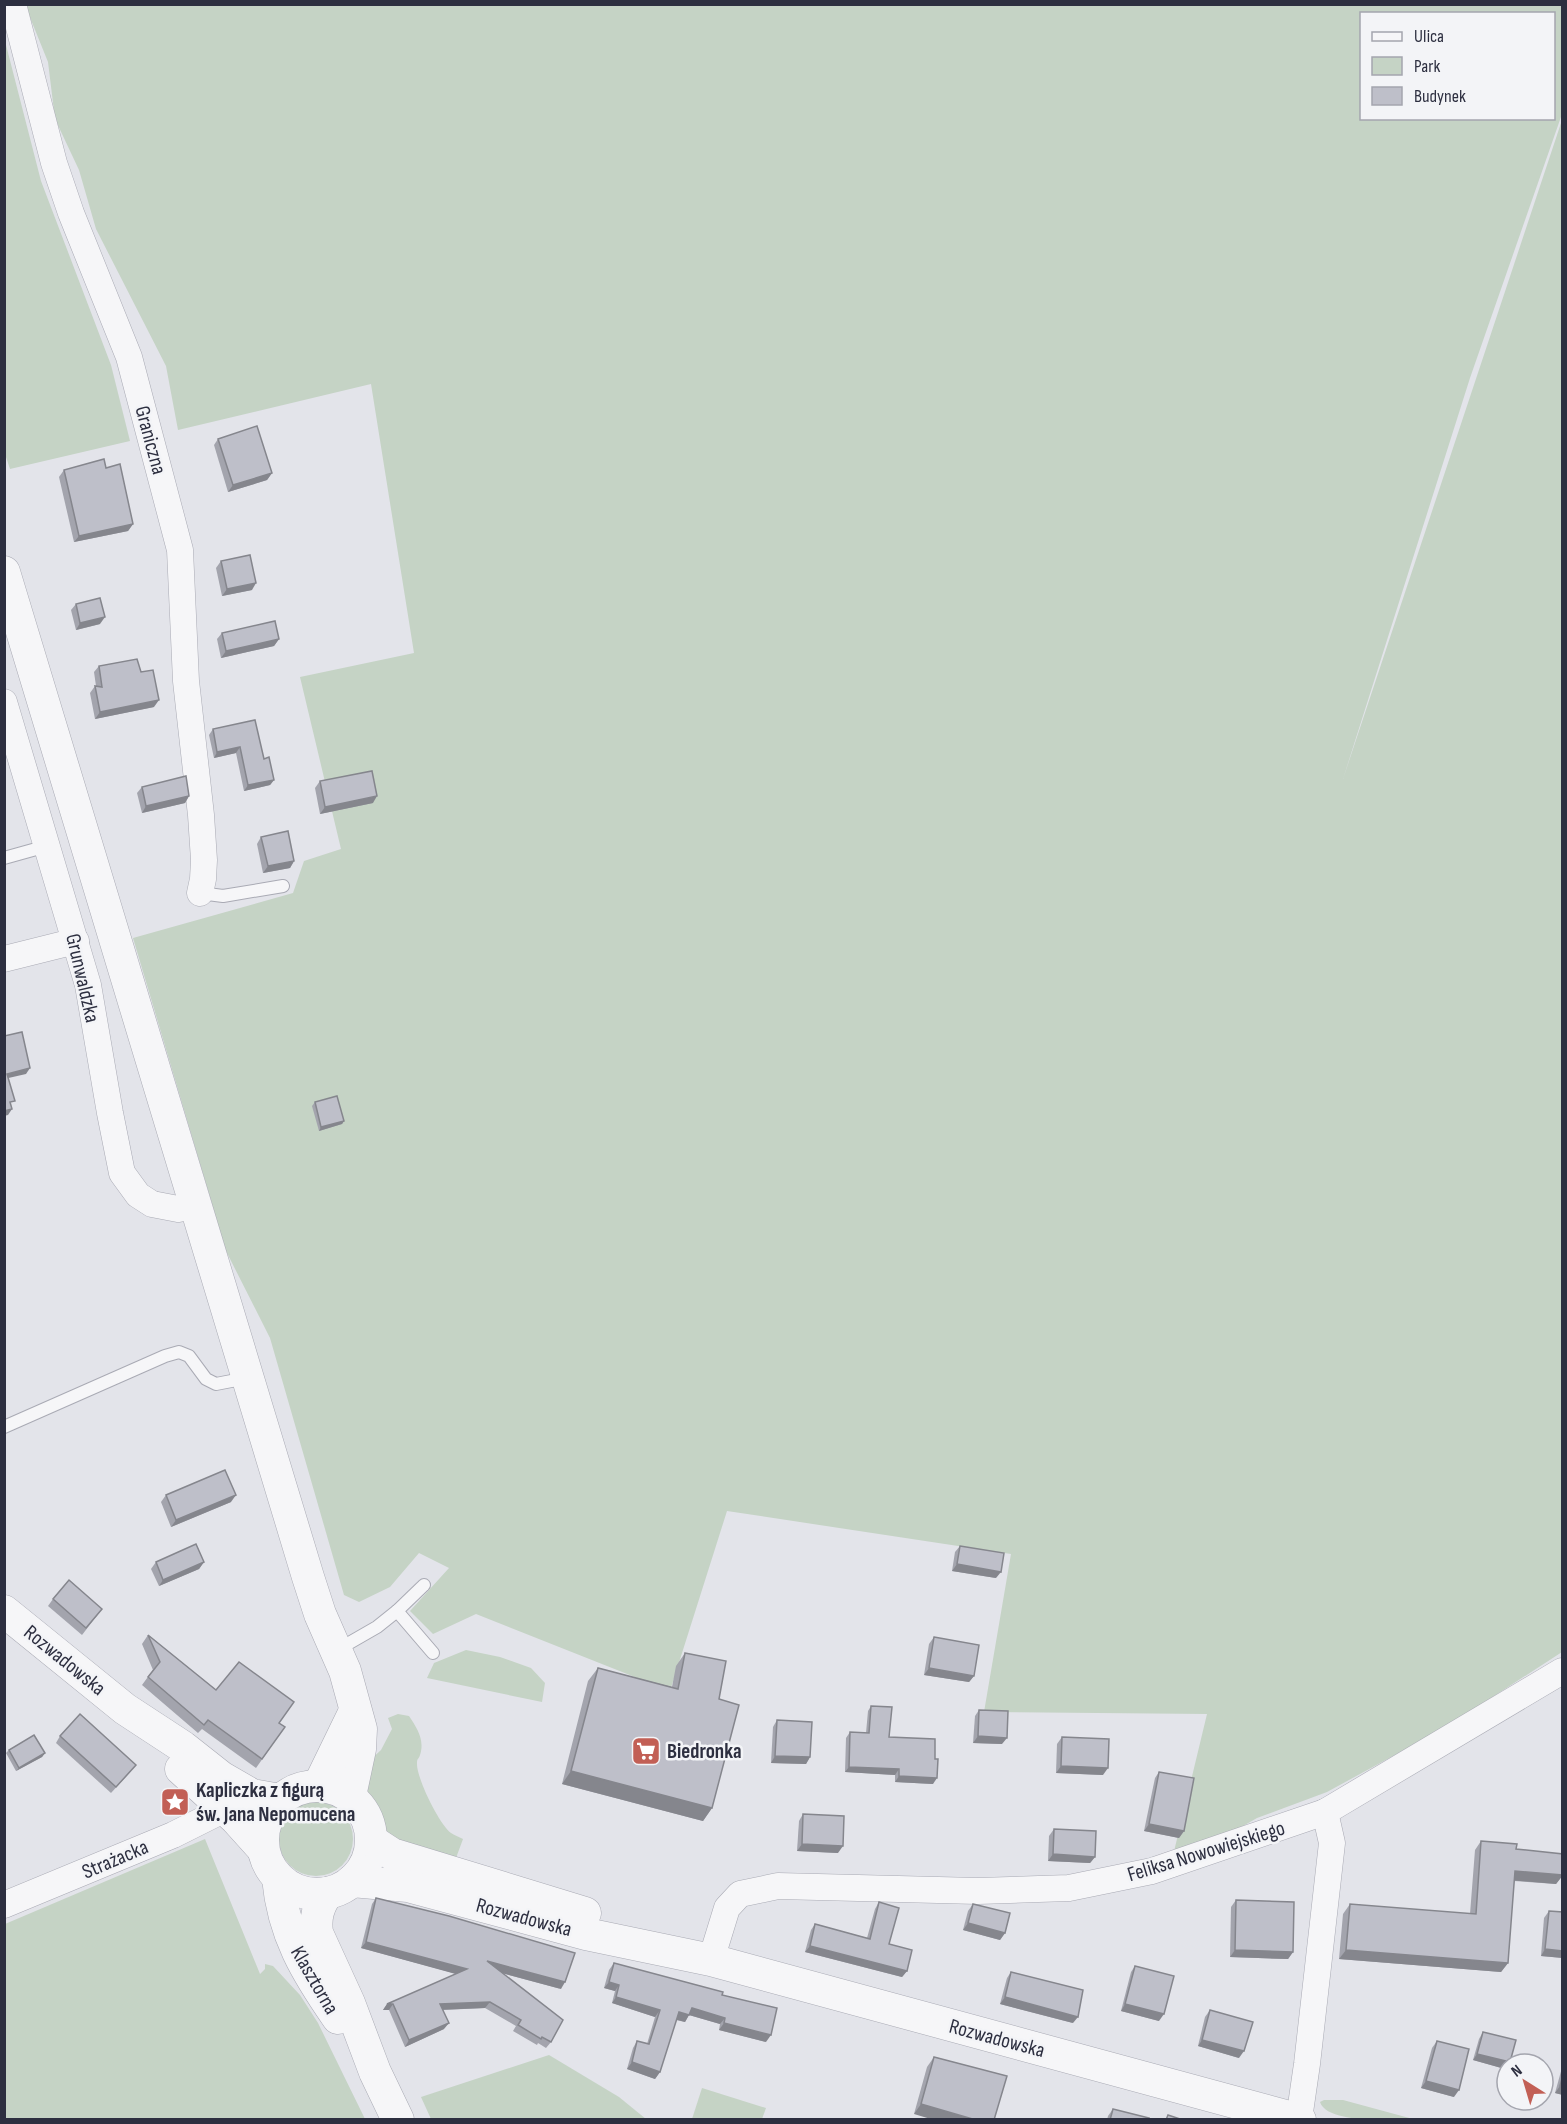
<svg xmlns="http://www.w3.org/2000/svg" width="1567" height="2124" font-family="'Sofia Sans Condensed',sans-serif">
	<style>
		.green { fill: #c5d3c5; fill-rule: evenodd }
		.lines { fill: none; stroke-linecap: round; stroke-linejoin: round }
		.service-casing { stroke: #a9aab4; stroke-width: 14 }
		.minor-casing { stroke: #a9aab4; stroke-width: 27 }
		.tertiary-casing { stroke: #a9aab4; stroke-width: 33 }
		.service { stroke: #f6f6f8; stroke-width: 12 }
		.minor { stroke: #f6f6f8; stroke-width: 26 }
		.tertiary { stroke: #f6f6f8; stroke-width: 32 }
		.wall { fill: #a3a4ad }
		.shaded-wall { fill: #85868d }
		.building { fill: #bebfc9; stroke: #85868d; stroke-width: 1.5 }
		.labels { text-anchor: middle; stroke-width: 5; stroke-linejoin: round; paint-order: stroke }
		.street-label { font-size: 21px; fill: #2d2f40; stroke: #f3f4f7 }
		.poi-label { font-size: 21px; font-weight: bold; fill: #2d2f40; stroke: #f3f4f7; text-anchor: start }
	</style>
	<rect width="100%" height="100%" fill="#e3e4ea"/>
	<g class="green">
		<path d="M 25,5 L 1562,5 L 1562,114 L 1470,378 L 1343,779 L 1562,120 L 1562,1652 L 1448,1726 L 1327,1792 L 1257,1818 L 1170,1868 L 1207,1714 L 984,1712 L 1011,1554 L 727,1511 L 670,1691 L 476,1614 L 433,1634 L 410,1611 L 449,1568 L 419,1553 L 390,1587 L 359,1602 L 344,1595 L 270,1338 L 226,1251 L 133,938 L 293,893 L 304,861 L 341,849 L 300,677 L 414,653 L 371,384 L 178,430 L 166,366 L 96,229 L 79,170 L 55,119 L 48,62 ZM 1362,14 L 1554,14 L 1554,118 L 1362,118 Z"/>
		<polygon points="5,41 41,181 111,365 130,441 10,469 4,451"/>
		<polygon points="466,1650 500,1657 531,1668 545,1683 542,1702 427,1678 434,1663"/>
		<path d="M 398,1714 L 409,1716 C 417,1728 425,1740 420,1755 C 419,1759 417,1758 417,1763 C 416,1777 439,1824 451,1833 C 454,1835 459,1837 463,1839 L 456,1858 L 418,1845 L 402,1844 L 389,1836 L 375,1816 L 364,1790 L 365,1765 L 381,1750 L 392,1729 L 388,1718 Z"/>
		<circle cx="316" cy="1839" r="37"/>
		<polygon points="205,1839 260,1974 265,1969 265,1964 273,1966 300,1995 318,2023 365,2119 5,2119 5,1924"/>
		<polygon points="549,2055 619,2097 646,2119 431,2119 421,2097"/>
		<polygon points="702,2088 766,2108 762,2119 692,2119"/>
		<path d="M 1324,2100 L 1343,2100 L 1413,2119 C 1393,2120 1327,2124 1320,2102 Z"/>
	</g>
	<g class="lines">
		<g class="service-casing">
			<g id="service">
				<polyline points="4,858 47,846"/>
				<polyline points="200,893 223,896 283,886"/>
				<polyline points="4,1427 165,1356 179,1352 189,1356 206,1379 216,1384 247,1378"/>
				<polyline points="397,1611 424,1585"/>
				<polyline points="337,1650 377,1627 397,1611 433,1653"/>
			</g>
		</g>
		<g class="minor-casing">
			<g id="minor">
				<polyline points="13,4 54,163 71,213 129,357 180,550 186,681 201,815 204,860 203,879 200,893"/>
				<polyline points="4,702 88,985 110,1113 122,1173 138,1195 152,1204 178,1209 195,1205"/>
				<polyline points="4,959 76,941"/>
				<polyline points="4,1905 173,1835 225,1809"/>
				<polyline points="711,1960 727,1908 740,1894 778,1886 978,1891 1069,1888 1152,1871 1325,1812 1562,1671"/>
				<polyline points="1299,2119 1307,2064 1332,1843 1325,1812"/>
			</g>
		</g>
		<g class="tertiary-casing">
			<g id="tertiary">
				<polyline points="4,572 308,1577 320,1614 345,1671 361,1729 360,1749 350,1796"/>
				<polyline points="4,1611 125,1709 183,1747 221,1777 252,1795 280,1800"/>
				<polyline points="181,1769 236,1819 263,1849"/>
				<polyline points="319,1785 355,1711"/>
				<circle cx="317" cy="1840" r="54"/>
				<polyline points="372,1841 392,1854 585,1913"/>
				<path d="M 278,1878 C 283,1934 306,1972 338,2018"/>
				<polyline points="352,1881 408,1886 586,1934 711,1960 1300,2120"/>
				<path d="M 327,1893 C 318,1907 315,1917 317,1933 L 349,2003 L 375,2072 L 398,2120"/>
			</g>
		</g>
		<use href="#service" class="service"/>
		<use href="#minor" class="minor"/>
		<use href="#tertiary" class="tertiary"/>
	</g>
	<g class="wall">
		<polygon points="218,439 272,473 267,480 228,492 214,445"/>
		<polygon points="106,468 133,524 128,531 74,542 59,477 64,470"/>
		<polygon points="221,561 252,590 222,596 216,568"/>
		<polygon points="76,604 100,624 76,630 71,610"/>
		<polygon points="222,633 279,639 274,646 221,658 217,639"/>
		<polygon points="99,666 141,672 154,707 95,719 90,693 95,686 96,686 94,672"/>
		<polygon points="213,729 264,759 274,780 270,785 244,791 236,753 214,758 209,735"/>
		<polygon points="320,781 373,803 320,814 315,788"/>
		<polygon points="142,787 189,796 185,803 142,813 137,793"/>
		<polygon points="261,837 294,861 290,868 263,873 257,844"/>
		<polygon points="315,1102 344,1121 342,1124 319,1131 312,1106"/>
		<polygon points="166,1495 231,1502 171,1527 161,1502"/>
		<polygon points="960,1546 996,1578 952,1571 955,1552"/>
		<polygon points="156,1562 204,1562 199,1569 159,1586 151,1569"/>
		<polygon points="53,1599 102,1609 82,1635 48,1606"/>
		<polygon points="148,1635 216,1690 279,1723 285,1727 256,1768 202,1729 198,1733 142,1685 153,1670 142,1644"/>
		<polygon points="934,1637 974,1676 969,1682 924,1675 929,1644"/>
		<polygon points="685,1653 719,1699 712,1808 703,1821 562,1784 588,1681 598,1668 672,1687 676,1666"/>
		<polygon points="871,1706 889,1737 933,1784 895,1782 895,1775 845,1772 846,1738 850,1732 866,1733 868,1711"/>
		<polygon points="979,1710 1002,1744 973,1743 975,1716"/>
		<polygon points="777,1720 810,1757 806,1764 771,1763 773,1727"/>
		<polygon points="60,1736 131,1771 111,1793 56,1743"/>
		<polygon points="1062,1737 1103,1775 1056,1773 1057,1744"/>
		<polygon points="9,1750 45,1753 42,1757 16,1771 6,1753"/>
		<polygon points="1159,1772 1184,1831 1179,1838 1144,1831 1155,1778"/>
		<polygon points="803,1814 838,1853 797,1851 799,1821"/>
		<polygon points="1054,1829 1095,1857 1090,1863 1048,1861 1049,1836"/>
		<polygon points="1481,1841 1516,1849 1563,1875 1556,1884 1514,1881 1508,1963 1501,1972 1339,1959 1343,1914 1350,1904 1470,1914 1475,1850"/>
		<polygon points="376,1898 561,1989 502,1973 551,2042 546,2048 538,2043 537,2045 513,2031 516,2026 485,2008 443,2010 444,2029 405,2047 389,2010 383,2010 387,2004 457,1974 361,1948 372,1904"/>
		<polygon points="1236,1900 1293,1952 1288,1959 1230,1957 1231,1907"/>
		<polygon points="879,1902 889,1944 907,1971 902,1977 805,1952 811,1930 815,1924 867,1938 875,1909"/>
		<polygon points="973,1904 1005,1933 1000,1940 963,1930 968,1911"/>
		<polygon points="1549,1911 1563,1958 1541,1956 1544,1918"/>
		<polygon points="614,1963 722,1995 766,2042 719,2030 720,2024 689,2015 685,2022 676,2020 660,2072 655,2079 627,2069 633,2048 637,2041 647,2044 655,2017 612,2003 615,1991 604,1988 609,1970"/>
		<polygon points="1135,1966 1159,2021 1121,2011 1131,1972"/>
		<polygon points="1011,1972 1073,2023 1000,2004 1007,1978"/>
		<polygon points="1210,2010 1239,2058 1198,2046 1205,2017"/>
		<polygon points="1483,2032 1507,2064 1505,2069 1473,2060 1479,2039"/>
		<polygon points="1437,2041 1454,2097 1421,2088 1432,2048"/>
		<polygon points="934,2057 1007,2076 914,2114 927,2067"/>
		<polygon points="1563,2064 1563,2095 1555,2093"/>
		<polygon points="1113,2109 1148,2120 1107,2120 1108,2116"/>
	</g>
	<g class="shaded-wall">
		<polygon points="272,473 267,480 228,492 233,485"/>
		<polygon points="133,524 128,531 74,542 79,536"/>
		<polygon points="256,583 252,590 222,596 227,589"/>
		<polygon points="105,617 100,624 76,630 80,623"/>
		<polygon points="279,639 274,646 221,658 226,651"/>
		<polygon points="159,700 154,707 95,719 100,712"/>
		<polygon points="240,747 236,753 214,758 217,752"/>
		<polygon points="274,780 270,785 244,791 248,785"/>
		<polygon points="189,796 185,803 142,813 146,806"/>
		<polygon points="377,796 373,803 320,814 325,807"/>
		<polygon points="294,861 290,868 263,873 268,866"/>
		<polygon points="30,1068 26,1074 4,1079 7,1074"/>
		<polygon points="12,1109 8,1115 4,1116 4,1111"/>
		<polygon points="344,1121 342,1124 319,1131 321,1127"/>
		<polygon points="236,1495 231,1502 171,1527 176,1520"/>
		<polygon points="204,1562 199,1569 159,1586 163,1580"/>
		<polygon points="957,1564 1001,1572 996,1578 952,1571"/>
		<polygon points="929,1668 974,1676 969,1682 924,1675"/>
		<polygon points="978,1736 1007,1738 1002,1744 973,1743"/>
		<polygon points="45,1753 42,1757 16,1771 19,1768"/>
		<polygon points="775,1756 810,1757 806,1764 771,1763"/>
		<polygon points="1061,1766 1108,1768 1103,1775 1056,1773"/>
		<polygon points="849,1767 899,1769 895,1775 845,1772"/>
		<polygon points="571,1771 712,1808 703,1821 562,1784"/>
		<polygon points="899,1776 937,1778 933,1784 895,1782"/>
		<polygon points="1149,1824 1184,1831 1179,1838 1144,1831"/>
		<polygon points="802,1844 843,1846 838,1853 797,1851"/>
		<polygon points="1053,1854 1095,1857 1090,1863 1048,1861"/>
		<polygon points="1515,1871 1563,1875 1556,1884 1508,1880"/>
		<polygon points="968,1923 1005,1933 1000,1940 963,1930"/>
		<polygon points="366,1942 467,1969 463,1976 361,1948"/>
		<polygon points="810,1946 907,1971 902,1977 805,1952"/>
		<polygon points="1545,1949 1563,1951 1563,1958 1541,1956"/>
		<polygon points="1235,1950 1293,1952 1288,1959 1230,1957"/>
		<polygon points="1346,1950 1508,1963 1501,1972 1339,1959"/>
		<polygon points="487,1961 565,1982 561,1989 483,1968"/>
		<polygon points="609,1982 619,1985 615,1991 604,1988"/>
		<polygon points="616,1997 660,2010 655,2017 612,2003"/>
		<polygon points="1005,1997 1078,2017 1073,2023 1000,2004"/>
		<polygon points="490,2002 485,2008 436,2010 440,2004"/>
		<polygon points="387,2004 393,2004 389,2010 383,2010"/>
		<polygon points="1125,2004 1164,2014 1159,2021 1121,2011"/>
		<polygon points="692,2008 725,2018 720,2024 689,2015 685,2022 674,2019 679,2012"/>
		<polygon points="449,2023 444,2029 405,2047 409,2040"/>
		<polygon points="724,2023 771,2035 766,2042 719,2030"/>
		<polygon points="1202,2040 1244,2051 1239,2058 1198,2046"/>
		<polygon points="1477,2054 1510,2062 1507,2064 1505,2069 1473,2060"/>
		<polygon points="632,2062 660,2072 655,2079 627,2069"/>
		<polygon points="1426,2081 1459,2090 1454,2097 1421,2088"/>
		<polygon points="1560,2086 1563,2087 1563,2095 1555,2093"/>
		<polygon points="921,2104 976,2120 934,2120 914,2114"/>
	</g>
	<g class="building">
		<polygon points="257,426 272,473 233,485 218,439"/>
		<polygon points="104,459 106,468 120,464 133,524 79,536 64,470"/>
		<polygon points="250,555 256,583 227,589 221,561"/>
		<polygon points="100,598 105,617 80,623 76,604"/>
		<polygon points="275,621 279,639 226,651 222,633"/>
		<polygon points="137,659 141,672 153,670 159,700 100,712 95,686 102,687 99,666"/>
		<polygon points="255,720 264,759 269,757 274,780 248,785 240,747 217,752 213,729"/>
		<polygon points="372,771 377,796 325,807 320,781"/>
		<polygon points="186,776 189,796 146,806 142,787"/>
		<polygon points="288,831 294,861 268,866 261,837"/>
		<polygon points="22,1032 30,1068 7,1074 15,1101 10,1102 12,1109 4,1111 4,1036"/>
		<polygon points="337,1096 344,1121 321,1127 315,1102"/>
		<polygon points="225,1470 236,1495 176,1520 166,1495"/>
		<polygon points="196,1544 204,1562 163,1580 156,1562"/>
		<polygon points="960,1546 1004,1553 1001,1572 957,1564"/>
		<polygon points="69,1580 102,1609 86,1628 53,1599"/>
		<polygon points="148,1635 216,1690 239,1662 294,1702 279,1723 285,1727 262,1759 208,1720 204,1725 148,1677 160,1662"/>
		<polygon points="934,1637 979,1645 974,1676 929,1668"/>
		<polygon points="685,1653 726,1661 719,1699 739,1705 712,1808 571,1771 598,1668 678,1689"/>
		<polygon points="871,1706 892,1707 889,1737 935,1739 935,1759 938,1759 937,1778 899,1776 899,1769 849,1767 850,1732 869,1733"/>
		<polygon points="979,1710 1008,1711 1007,1738 978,1736"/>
		<polygon points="80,1714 136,1765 116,1787 60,1736"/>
		<polygon points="777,1720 812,1722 810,1757 775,1756"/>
		<polygon points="34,1735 45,1753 19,1768 9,1750"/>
		<polygon points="1062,1737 1109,1739 1108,1768 1061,1766"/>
		<polygon points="1159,1772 1194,1778 1184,1831 1149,1824"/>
		<polygon points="803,1814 844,1816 843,1846 802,1844"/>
		<polygon points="1054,1829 1096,1831 1095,1857 1053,1854"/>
		<polygon points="1481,1841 1517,1844 1516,1849 1563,1854 1563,1875 1515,1871 1508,1963 1346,1950 1350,1904 1476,1914"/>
		<polygon points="376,1898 449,1916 575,1953 565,1982 487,1961 563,2020 551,2042 542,2037 541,2039 518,2025 521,2020 490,2002 440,2004 449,2023 409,2040 393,2004 387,2004 467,1969 366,1942"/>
		<polygon points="1236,1900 1294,1902 1293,1952 1235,1950"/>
		<polygon points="879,1902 899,1908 889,1944 912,1950 907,1971 810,1946 815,1924 870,1939"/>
		<polygon points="973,1904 1010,1913 1005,1933 968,1923"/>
		<polygon points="1549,1911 1563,1912 1563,1951 1545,1949"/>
		<polygon points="614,1963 723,1992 722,1995 777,2008 771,2035 724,2023 725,2018 692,2008 689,2015 679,2012 660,2072 632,2062 637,2041 649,2044 660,2010 616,1997 619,1985 609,1982"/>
		<polygon points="1135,1966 1174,1976 1164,2014 1125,2004"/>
		<polygon points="1011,1972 1083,1990 1078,2017 1005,1997"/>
		<polygon points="1210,2010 1253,2022 1244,2051 1202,2040"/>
		<polygon points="1483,2032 1516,2040 1510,2062 1477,2054"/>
		<polygon points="1437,2041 1469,2049 1459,2090 1426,2081"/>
		<polygon points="934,2057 1007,2076 994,2120 976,2120 921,2104"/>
		<polygon points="1563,2075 1563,2087 1560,2086"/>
		<polygon points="1113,2109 1149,2118 1148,2120 1110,2120"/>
		<polygon points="1168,2115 1183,2120 1166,2120"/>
	</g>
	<defs>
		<g id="supermarket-square" transform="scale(1.5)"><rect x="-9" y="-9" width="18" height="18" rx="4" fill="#c25f55" stroke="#f3f4f7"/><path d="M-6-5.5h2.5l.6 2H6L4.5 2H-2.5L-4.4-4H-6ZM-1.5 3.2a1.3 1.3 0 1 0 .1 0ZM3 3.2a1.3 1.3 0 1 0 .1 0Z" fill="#fff"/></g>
		<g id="sight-square" transform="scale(1.5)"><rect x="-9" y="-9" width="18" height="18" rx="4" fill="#c25f55" stroke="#f3f4f7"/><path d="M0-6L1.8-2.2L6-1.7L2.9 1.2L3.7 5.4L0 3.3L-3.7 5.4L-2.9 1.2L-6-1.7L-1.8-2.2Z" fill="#fff"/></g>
	</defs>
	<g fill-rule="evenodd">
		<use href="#supermarket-square" x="646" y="1751"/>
		<use href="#sight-square" x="175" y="1802"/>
	</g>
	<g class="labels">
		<g class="street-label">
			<text transform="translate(151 440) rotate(75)" y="7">Graniczna</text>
			<text transform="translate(83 978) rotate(77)" y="7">Grunwaldzka</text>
			<text transform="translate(65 1660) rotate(39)" y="7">Rozwadowska</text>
			<text transform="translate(1206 1851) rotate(-17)" y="7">Feliksa Nowowiejskiego</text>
			<text transform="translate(115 1859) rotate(-23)" y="7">Strażacka</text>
			<text transform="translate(524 1917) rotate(15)" y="7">Rozwadowska</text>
			<text transform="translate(315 1980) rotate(60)" y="7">Klasztorna</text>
			<text transform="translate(997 2038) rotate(15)" y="7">Rozwadowska</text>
		</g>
		<g class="poi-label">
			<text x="667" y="1758">Biedronka</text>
			<text x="196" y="1797">Kapliczka z figurą<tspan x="196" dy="24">św. Jana Nepomucena</tspan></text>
		</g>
	</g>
	<rect width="1567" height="2124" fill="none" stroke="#2d2f40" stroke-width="12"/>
	<rect x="1360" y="12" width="195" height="108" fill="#f3f4f7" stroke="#a4a5ae" stroke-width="1.5"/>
	<rect x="1372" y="32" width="30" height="9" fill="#f6f6f8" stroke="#a4a5ae" stroke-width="1.5"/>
	<text x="1414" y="42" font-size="18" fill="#2d2f40">Ulica</text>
	<rect x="1372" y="57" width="30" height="18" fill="#c5d3c5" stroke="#a4a5ae" stroke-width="1.5"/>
	<text x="1414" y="72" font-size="18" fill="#2d2f40">Park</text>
	<rect x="1372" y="87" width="30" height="18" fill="#bebfc9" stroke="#a4a5ae" stroke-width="1.5"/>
	<text x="1414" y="102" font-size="18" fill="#2d2f40">Budynek</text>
	<g transform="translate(1525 2082) rotate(323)"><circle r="28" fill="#f3f4f7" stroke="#a4a5ae" stroke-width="1.5"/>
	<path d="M0-4.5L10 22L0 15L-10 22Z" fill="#c25f55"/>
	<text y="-9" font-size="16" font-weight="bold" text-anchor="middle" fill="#2d2f40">N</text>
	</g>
</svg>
